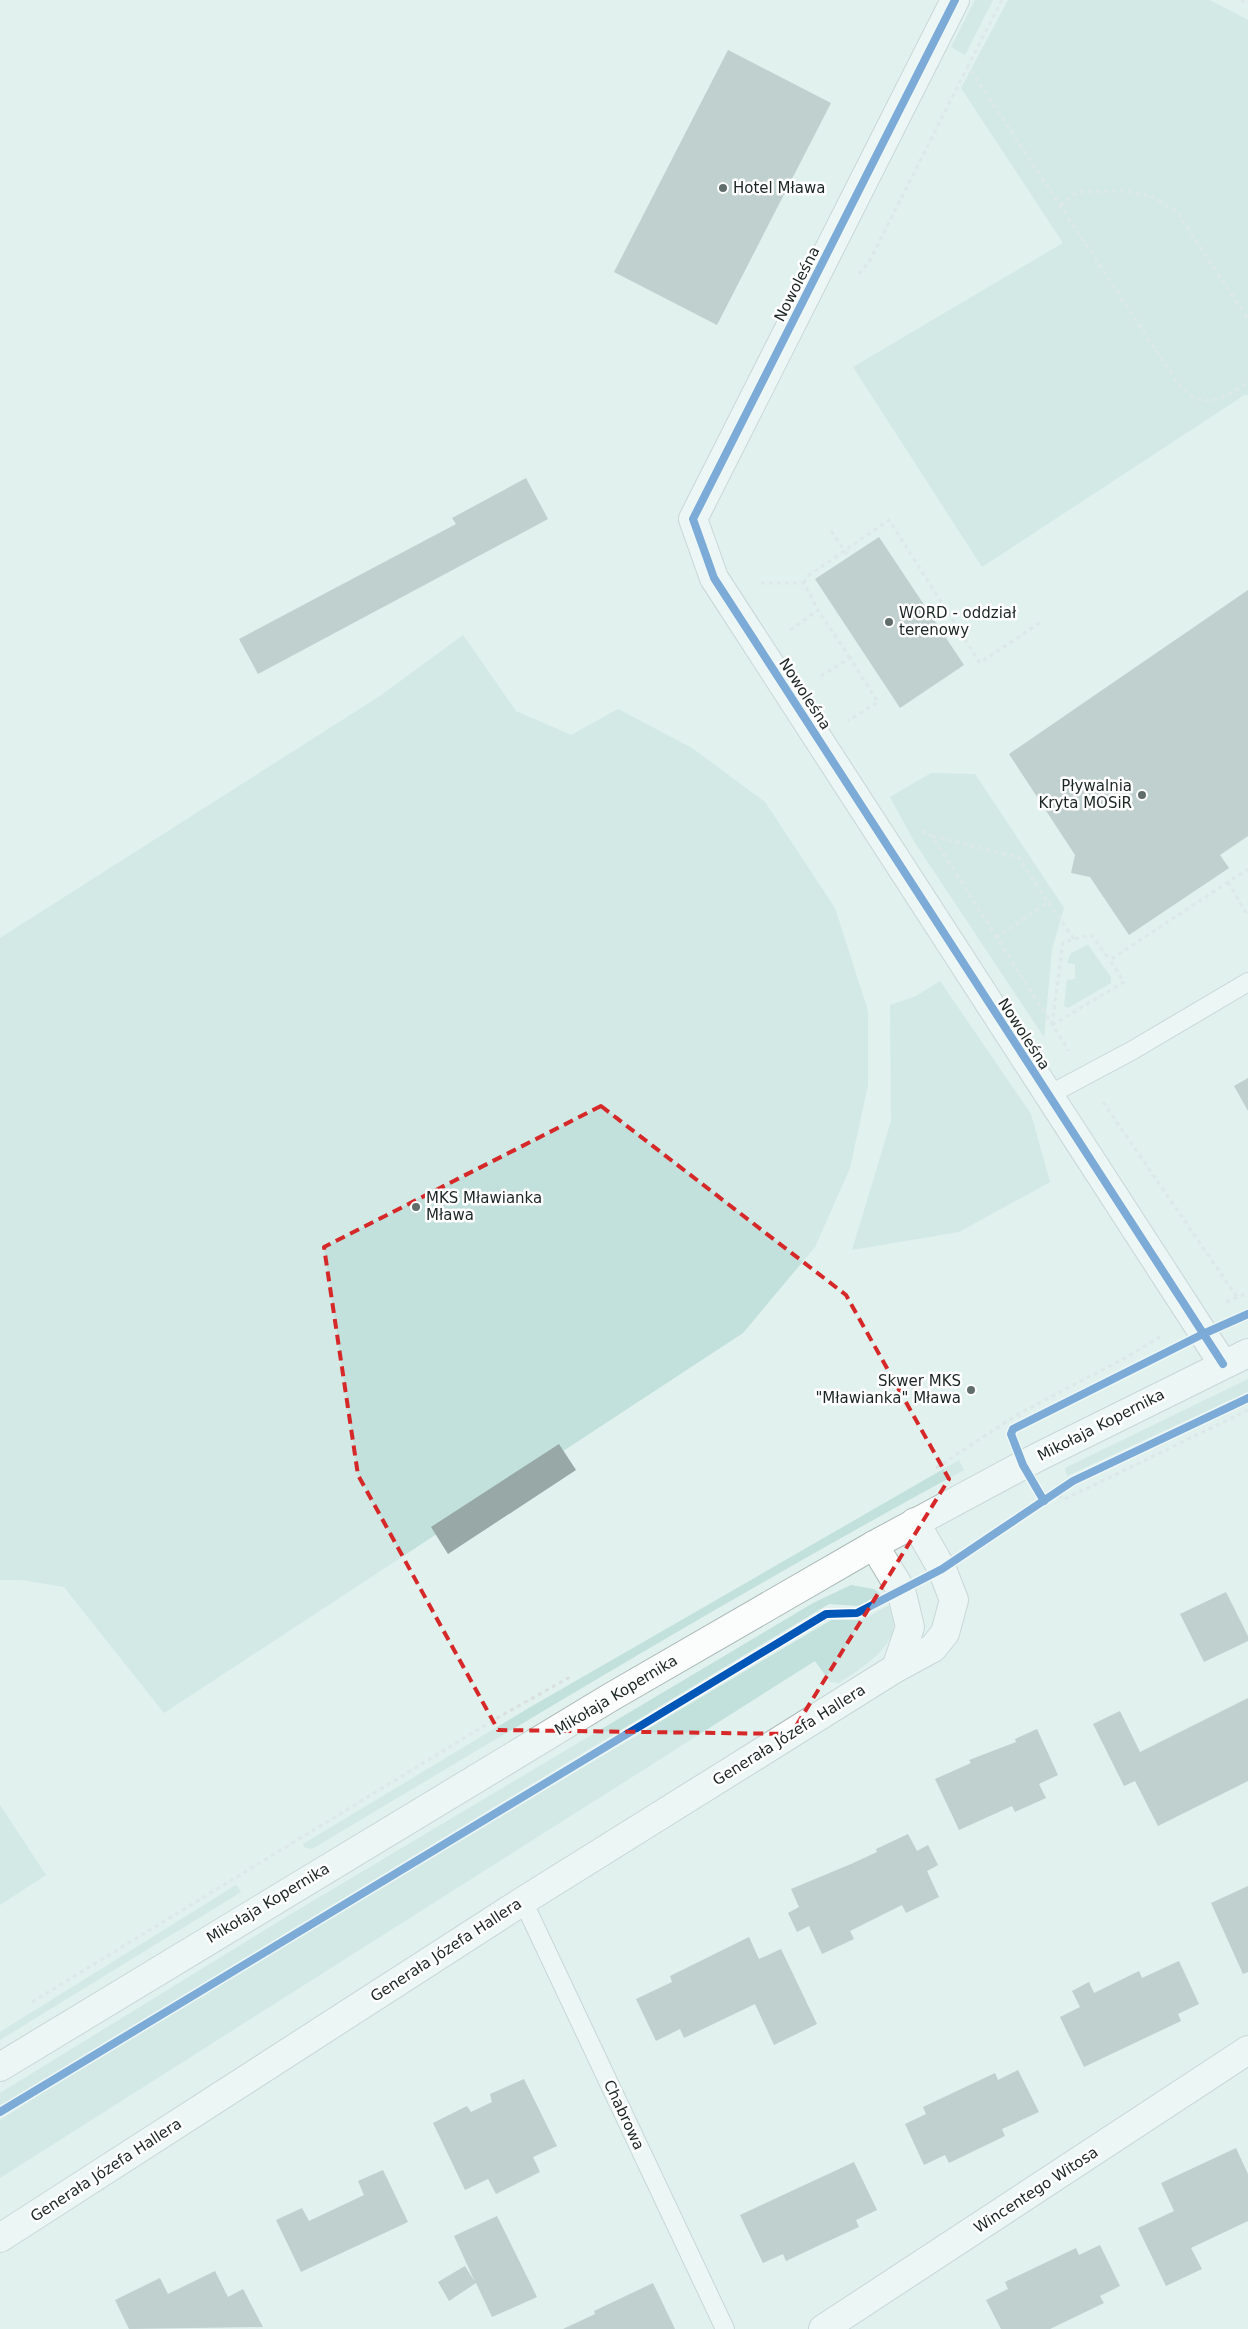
<svg xmlns="http://www.w3.org/2000/svg" width="1248" height="2329" font-family="'DejaVu Sans',sans-serif">
	<style>
		.green { fill: #c2e0dc }
		.building { fill: #97a8a6 }
		.lines { fill: none; stroke-linecap: round; stroke-linejoin: round }
		.service-casing { stroke: #acb9b7; stroke-width: 20 }
		.minor-casing { stroke: #acb9b7; stroke-width: 30 }
		.tertiary-casing { stroke: #acb9b7; stroke-width: 30 }
		.path { stroke: #dadfdf; stroke-width: 3; stroke-dasharray: 4 4; stroke-linecap: butt }
		.service { stroke: #fafdfc; stroke-width: 18 }
		.minor { stroke: #fafdfc; stroke-width: 28 }
		.tertiary { stroke: #fafdfc; stroke-width: 28 }
		.cycleway-casing { stroke: #fff; stroke-width: 11 }
		.cycleway { stroke: #0057b8; stroke-width: 8 }
		.marked { fill: none; stroke: #d62828; stroke-width: 4; stroke-dasharray: 10 6; stroke-linejoin: round }
		.poi-dot { fill: #606d6b; stroke: #fff; stroke-width: 2 }
		.labels { text-anchor: middle; stroke-width: 5; stroke-linejoin: round; paint-order: stroke }
		.poi-label { font-size: 15px; fill: #1b2624; stroke: #fff; text-anchor: start }
		.street-label { font-size: 15px; fill: #1b2624; stroke: #fff }
	</style>
	<rect width="100%" height="100%" fill="#e0f1ee"/>
	<g class="green">
		<polygon points="975,0 993,0 965,55 951,47"/>
		<polygon points="1008,0 1210,0 1248,20 1248,396 1246,394 982,567 853,367 1063,243 961,88"/>
		<polygon points="463,635 516,711 571,735 618,709 692,748 765,802 835,908 868,1011 868,1085 850,1168 815,1247 743,1333 164,1713 64,1587 22,1580 0,1580 0,938 380,696"/>
		<polygon points="931,773 975,774 1064,908 1052,949 1044,1037 915,843 890,797"/>
		<polygon points="1088,945 1111,977 1111,983 1068,1008 1064,1006 1067,980 1075,979 1075,964 1067,963 1071,953"/>
		<polygon points="940,981 1031,1114 1050,1182 959,1232 852,1250 891,1121 890,1005 916,996"/>
		<polygon points="1248,1379 1248,1392 1067,1476 1065,1468"/>
		<path d="M 959,1460 L 964,1470 C 743,1590 528,1720 312,1849 L 304,1847 L 303,1844 L 527,1709 Z"/>
		<polygon points="851,1585 874,1589 881,1594 860,1606 829,1604 0,2106 0,2093 291,1914 813,1603"/>
		<path d="M 889,1605 C 909,1641 863,1667 839,1683 L 830,1682 L 815,1661 L 0,2178 L 0,2120 L 132,2036 L 831,1620 L 862,1620 Z"/>
		<polygon points="0,1805 46,1875 0,1905"/>
		<polygon points="236,1885 241,1892 0,2040 0,2032"/>
	</g>
	<g class="building">
		<polygon points="728,50 831,103 717,325 614,272"/>
		<polygon points="526,478 548,519 258,674 239,639 456,524 452,518"/>
		<polygon points="879,537 964,665 900,708 815,579"/>
		<polygon points="1248,590 1248,836 1220,855 1229,868 1129,935 1090,877 1071,873 1075,855 1009,754"/>
		<polygon points="1248,1078 1248,1111 1234,1086"/>
		<polygon points="559,1444 576,1470 448,1554 431,1527"/>
		<polygon points="1226,1592 1248,1636 1248,1641 1204,1662 1180,1614"/>
		<polygon points="1248,1698 1248,1781 1158,1826 1135,1781 1124,1786 1093,1724 1120,1711 1140,1752"/>
		<polygon points="1037,1729 1058,1775 1039,1784 1046,1798 1015,1812 1012,1806 959,1830 935,1779 971,1763 969,1760 1016,1742 1015,1739"/>
		<polygon points="908,1834 917,1851 928,1845 938,1865 927,1871 939,1897 906,1913 902,1905 850,1931 854,1939 822,1954 809,1926 797,1932 788,1913 799,1907 791,1889 851,1864 877,1852 876,1849"/>
		<polygon points="1248,1886 1248,1972 1243,1974 1211,1903"/>
		<polygon points="749,1937 759,1959 781,1949 817,2024 774,2045 755,2004 684,2038 680,2029 656,2041 636,1999 672,1982 670,1976"/>
		<polygon points="1179,1961 1199,2004 1178,2014 1181,2021 1084,2067 1060,2017 1080,2007 1072,1991 1089,1982 1094,1993 1139,1971 1142,1978"/>
		<polygon points="1018,2070 1039,2112 1002,2129 1005,2136 949,2163 945,2155 924,2165 905,2124 926,2114 923,2107 995,2073 998,2080"/>
		<polygon points="524,2079 557,2146 533,2157 540,2172 496,2194 488,2179 465,2190 433,2123 467,2106 471,2112 492,2102 490,2094"/>
		<polygon points="1236,2148 1248,2174 1248,2221 1191,2248 1202,2269 1166,2286 1138,2228 1174,2211 1161,2183"/>
		<polygon points="854,2162 877,2210 856,2220 859,2227 822,2244 786,2261 783,2254 763,2263 740,2215"/>
		<polygon points="383,2170 408,2222 301,2272 276,2220 302,2208 309,2221 364,2195 358,2181"/>
		<polygon points="497,2216 537,2297 492,2317 476,2283 449,2301 438,2282 465,2266 475,2282 454,2236"/>
		<polygon points="1100,2245 1120,2286 1100,2296 1104,2303 1050,2329 1001,2329 986,2300 1008,2289 1005,2282 1076,2248 1079,2255"/>
		<polygon points="215,2271 228,2297 243,2289 263,2327 129,2329 115,2300 160,2278 168,2294"/>
		<polygon points="653,2283 675,2329 563,2329 595,2314 594,2311"/>
	</g>
	<g class="lines">
		<g class="service-casing">
			<g id="service">
				<polyline points="1047,1096 1133,1050 1248,982"/>
				<polyline points="523,1901 725,2329"/>
			</g>
		</g>
		<g class="minor-casing">
			<g id="minor">
				<polyline points="955,0 693,519 714,578 1223,1364"/>
				<polyline points="874,1545 901,1590 910,1627 896,1668"/>
				<polyline points="0,2238 523,1901 896,1668 933,1648 945,1633 954,1600 942,1569 915,1522"/>
				<polyline points="823,2329 1248,2050"/>
			</g>
		</g>
		<g class="tertiary-casing">
			<polyline id="tertiary" points="0,2067 611,1697 874,1545 1038,1457 1248,1353"/>
		</g>
		<g class="path">
			<path d="M 1002,0 L 968,66 L 1179,385 C 1184,389 1190,396 1195,398 C 1214,406 1233,392 1248,382"/>
			<polyline points="1241,0 1248,3"/>
			<polyline points="1060,205 1078,192 1123,191 1151,196 1177,212 1248,319"/>
			<polyline points="859,274 869,262 968,66"/>
			<polyline points="831,531 849,557"/>
			<polyline points="761,583 804,583 818,610"/>
			<polyline points="804,583 808,576 889,520 980,663 1041,622"/>
			<polyline points="790,630 818,610 850,658"/>
			<polyline points="821,676 850,658 878,702 848,721"/>
			<polyline points="922,831 932,836 1069,1051"/>
			<polyline points="932,836 1018,857 1048,902"/>
			<polyline points="1228,882 1248,916"/>
			<polyline points="996,938 1048,902 1074,939"/>
			<polyline points="1052,1025 1124,982 1110,960 1248,869"/>
			<polyline points="1052,1025 1063,942 1091,935 1110,960"/>
			<polyline points="1103,1102 1237,1297"/>
			<polyline points="1226,1302 1248,1293"/>
			<polyline points="1018,1414 1024,1424"/>
			<polyline points="936,1468 1018,1414 1127,1357 1163,1335"/>
			<polyline points="1056,1488 1063,1500 1248,1410"/>
			<polyline points="32,2002 497,1718 570,1677"/>
		</g>
		<use href="#service" class="service"/>
		<use href="#minor" class="minor"/>
		<use href="#tertiary" class="tertiary"/>
		<g class="cycleway-casing">
			<g id="cycleway">
				<polyline points="955,0 693,519 714,578 1223,1364"/>
				<polyline points="1044,1501 1023,1465 1011,1434 1013,1429 1203,1334 1248,1314"/>
				<polyline points="0,2112 826,1614 857,1613 942,1569 1073,1481 1248,1398"/>
			</g>
		</g>
		<use href="#cycleway" class="cycleway"/>
	</g>
	<path d="M0 0H1248V2329H0ZM 601,1106 L 846,1295 L 949,1479 L 791,1734 L 498,1730 L 358,1475 L 324,1247 Z" fill="#e0f1ee" fill-opacity=".55" fill-rule="evenodd"/>
	<path class="marked" d="M 601,1106 L 846,1295 L 949,1479 L 791,1734 L 498,1730 L 358,1475 L 324,1247 Z"/>
	<g class="poi-dot">
		<circle cx="723" cy="188" r="5"/>
		<circle cx="889" cy="622" r="5"/>
		<circle cx="1142" cy="795" r="5"/>
		<circle cx="416" cy="1207" r="5"/>
		<circle cx="971" cy="1390" r="5"/>
	</g>
	<g class="labels">
		<g class="poi-label">
			<text x="733" y="193">Hotel Mława</text>
			<text x="899" y="618">WORD - oddział<tspan x="899" dy="17">terenowy</tspan></text>
			<text x="1132" y="791" text-anchor="end">Pływalnia<tspan x="1132" dy="17">Kryta MOSiR</tspan></text>
			<text x="426" y="1203">MKS Mławianka<tspan x="426" dy="17">Mława</tspan></text>
			<text x="961" y="1386" text-anchor="end">Skwer MKS<tspan x="961" dy="17">"Mławianka" Mława</tspan></text>
		</g>
		<g class="street-label">
			<text transform="translate(797 284) rotate(-63)" y="5">Nowoleśna</text>
			<text transform="translate(805 694) rotate(57)" y="5">Nowoleśna</text>
			<text transform="translate(1024 1034) rotate(57)" y="5">Nowoleśna</text>
			<text transform="translate(1101 1425) rotate(-27)" y="5">Mikołaja Kopernika</text>
			<text transform="translate(616 1695) rotate(-31)" y="5">Mikołaja Kopernika</text>
			<text transform="translate(789 1735) rotate(-32)" y="5">Generała Józefa Hallera</text>
			<text transform="translate(268 1903) rotate(-31)" y="5">Mikołaja Kopernika</text>
			<text transform="translate(446 1950) rotate(-33)" y="5">Generała Józefa Hallera</text>
			<text transform="translate(624 2115) rotate(65)" y="5">Chabrowa</text>
			<text transform="translate(106 2170) rotate(-33)" y="5">Generała Józefa Hallera</text>
			<text transform="translate(1036 2190) rotate(-33)" y="5">Wincentego Witosa</text>
		</g>
	</g>
</svg>
